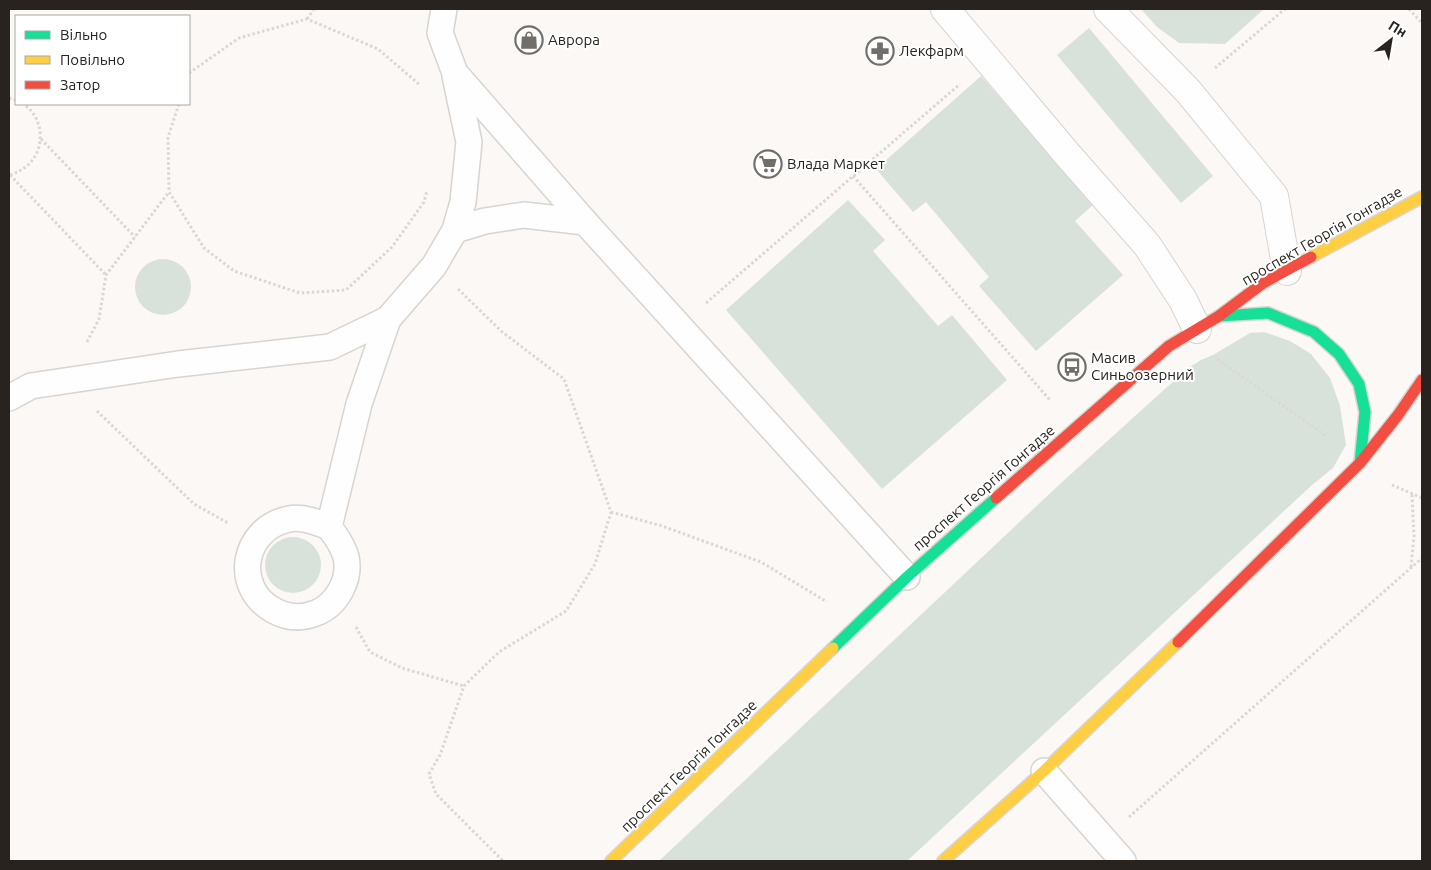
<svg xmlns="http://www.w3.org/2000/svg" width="1431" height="870" font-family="Ubuntu,sans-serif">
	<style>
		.green { fill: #d9e2da }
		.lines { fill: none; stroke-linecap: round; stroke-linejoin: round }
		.lane-casing { stroke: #d8d4d0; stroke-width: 28 }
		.street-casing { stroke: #d8d4d0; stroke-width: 30 }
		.fast-casing { stroke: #d8d4d0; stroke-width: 14 }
		.slow-casing { stroke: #d8d4d0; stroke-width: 14 }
		.jam-casing { stroke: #d8d4d0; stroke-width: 14 }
		.path { stroke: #d9d8d7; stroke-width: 3; stroke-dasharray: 2.5 2.5; stroke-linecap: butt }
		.lane { stroke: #fefefe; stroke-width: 25 }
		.street { stroke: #fefefe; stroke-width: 28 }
		.fast { stroke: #16e098; stroke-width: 11 }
		.slow { stroke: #ffcf43; stroke-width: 11 }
		.jam { stroke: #f24e42; stroke-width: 11 }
		.labels { text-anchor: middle; stroke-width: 4; stroke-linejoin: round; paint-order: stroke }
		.poi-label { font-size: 15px; fill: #28231f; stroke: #fff; text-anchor: start }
		.street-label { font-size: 15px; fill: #28231f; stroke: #fff }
	</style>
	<rect width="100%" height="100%" fill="#fbf8f5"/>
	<g class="green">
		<polygon points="1141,9 1264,9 1225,44 1179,43 1157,27"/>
		<polygon points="1089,28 1213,176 1181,203 1057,55"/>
		<polygon points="981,76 1093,205 1075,221 1123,275 1036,351 979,286 989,277 926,202 913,212 876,169"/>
		<polygon points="848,200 885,240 873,251 938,326 952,315 1007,380 882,489 726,310"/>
		<circle cx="163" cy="287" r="28"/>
		<polygon points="1264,332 1290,341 1311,354 1330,378 1340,406 1346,445 1333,468 1312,485 907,861 659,861 1061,483 1187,369 1201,360 1213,355 1250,333"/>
		<circle cx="293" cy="565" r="28"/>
	</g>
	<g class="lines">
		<g class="lane-casing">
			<g id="lane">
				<polyline points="444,9 440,33 455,73 585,222 907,577"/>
				<polyline points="455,230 485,221 524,215 585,222"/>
				<polyline points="9,398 31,386 178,364 330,347 388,319 434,266 455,230 463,202 469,142 455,76"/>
				<path d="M 329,527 C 317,522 302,516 289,519 C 243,528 232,587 273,610 C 287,618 301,619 316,613 C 337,605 351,579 346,557 C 343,546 336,536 329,527 L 359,404 L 388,319"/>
				<polyline points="1044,771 1123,861"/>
			</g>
		</g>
		<g class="street-casing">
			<g id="street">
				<polyline points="945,9 1067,154 1147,245 1183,300 1197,329"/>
				<polyline points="1108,9 1188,91 1274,196 1287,271"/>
			</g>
		</g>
		<g class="fast-casing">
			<g id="fast">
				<polyline points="1219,316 1268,313 1314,332 1339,354 1359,384 1365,412 1360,463"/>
				<polyline points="833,648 907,577 996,498"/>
			</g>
		</g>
		<g class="slow-casing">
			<g id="slow">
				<polyline points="1311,257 1422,197"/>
				<polyline points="611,861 833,648"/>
				<polyline points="943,861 1044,771 1178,642"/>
			</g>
		</g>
		<g class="jam-casing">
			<g id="jam">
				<polyline points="996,498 1169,346 1219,316 1263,283 1311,257"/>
				<polyline points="1178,642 1360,463 1398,415 1422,380"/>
			</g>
		</g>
		<g class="path">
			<polyline points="1409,9 1422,23"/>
			<polyline points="307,19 314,9"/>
			<polyline points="1215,68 1285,9"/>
			<polyline points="189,73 239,38 307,19 378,49 420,85"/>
			<polyline points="9,98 16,100"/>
			<polyline points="179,104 168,137 169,192 204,248 234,271 300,293 346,290 392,247 424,202 427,190"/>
			<polyline points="41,139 135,237"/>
			<polyline points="10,175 106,275"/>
			<path d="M 10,175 C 18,172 24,169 30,163 C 46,146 43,116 23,104"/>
			<polyline points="853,176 1050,400"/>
			<polyline points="458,289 501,331 564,379 611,512 595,564 566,611 499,652 464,686 440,755 429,774 436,794 503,861"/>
			<polyline points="706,303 960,84"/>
			<polyline points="87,342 99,319 106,275 169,192"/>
			<polyline points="1217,359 1326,436"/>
			<polyline points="97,411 194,504 228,523"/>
			<polyline points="1392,485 1422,498"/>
			<polyline points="611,512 662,526 761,562 827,602"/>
			<polyline points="1411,567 1414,536 1412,494"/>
			<polyline points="356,627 370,652 402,668 464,686"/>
			<polyline points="1129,817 1422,558"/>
		</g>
		<use href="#lane" class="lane"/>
		<use href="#street" class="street"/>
		<use href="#fast" class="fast"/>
		<use href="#slow" class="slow"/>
		<use href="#jam" class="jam"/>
	</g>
	<defs>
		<g id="shop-ring" transform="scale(1.4375)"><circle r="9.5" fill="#fff" stroke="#726e6a" stroke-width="1.5"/><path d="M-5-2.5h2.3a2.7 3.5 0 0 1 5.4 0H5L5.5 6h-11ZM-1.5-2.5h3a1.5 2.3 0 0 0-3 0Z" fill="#726e6a"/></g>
		<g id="pharmacy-ring" transform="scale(1.4375)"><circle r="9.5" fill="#fff" stroke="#726e6a" stroke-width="1.5"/><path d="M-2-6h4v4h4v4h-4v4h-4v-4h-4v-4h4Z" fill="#726e6a"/></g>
		<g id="supermarket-ring" transform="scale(1.4375)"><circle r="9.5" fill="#fff" stroke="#726e6a" stroke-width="1.5"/><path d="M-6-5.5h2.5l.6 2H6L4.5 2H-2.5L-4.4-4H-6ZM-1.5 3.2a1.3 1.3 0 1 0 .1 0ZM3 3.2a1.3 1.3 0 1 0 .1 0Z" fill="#726e6a"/></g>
		<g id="bus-ring" transform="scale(1.4375)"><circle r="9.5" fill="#fff" stroke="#726e6a" stroke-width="1.5"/><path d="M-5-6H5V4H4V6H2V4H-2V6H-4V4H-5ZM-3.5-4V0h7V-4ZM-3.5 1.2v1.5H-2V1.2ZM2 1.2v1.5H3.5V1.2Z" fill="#726e6a"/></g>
	</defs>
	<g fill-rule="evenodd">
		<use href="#shop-ring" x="529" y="40"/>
		<use href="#pharmacy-ring" x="880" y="51"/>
		<use href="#supermarket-ring" x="768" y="164"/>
		<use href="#bus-ring" x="1072" y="367"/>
	</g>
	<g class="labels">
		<g class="poi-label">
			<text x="548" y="45">Аврора</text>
			<text x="899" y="56">Лекфарм</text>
			<text x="787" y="169">Влада Маркет</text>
			<text x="1091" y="363">Масив<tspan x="1091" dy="17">Синьоозерний</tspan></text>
		</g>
		<g class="street-label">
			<text transform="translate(1322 236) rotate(-30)" y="5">проспект Георгія Гонгадзе</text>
			<text transform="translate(984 488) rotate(-41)" y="5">проспект Георгія Гонгадзе</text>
			<text transform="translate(689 766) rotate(-44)" y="5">проспект Георгія Гонгадзе</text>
		</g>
	</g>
	<rect width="1431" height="870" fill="none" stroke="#28231f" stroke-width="20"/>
	<rect x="15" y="15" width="175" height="90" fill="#ffffff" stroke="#a9a7a5"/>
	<rect x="25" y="31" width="25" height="8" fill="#16e098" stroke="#a9a7a5"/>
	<text x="60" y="40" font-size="15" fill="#28231f">Вільно</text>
	<rect x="25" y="56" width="25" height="8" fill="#ffcf43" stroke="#a9a7a5"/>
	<text x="60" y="65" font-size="15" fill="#28231f">Повільно</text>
	<rect x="25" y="81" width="25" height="8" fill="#f24e42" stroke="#a9a7a5"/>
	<text x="60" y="90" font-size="15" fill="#28231f">Затор</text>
	<g transform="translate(1391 40) rotate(31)" stroke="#ffffff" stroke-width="4" paint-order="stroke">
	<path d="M0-4L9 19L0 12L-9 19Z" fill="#28231f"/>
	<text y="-8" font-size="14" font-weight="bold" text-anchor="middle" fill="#28231f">Пн</text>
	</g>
</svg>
